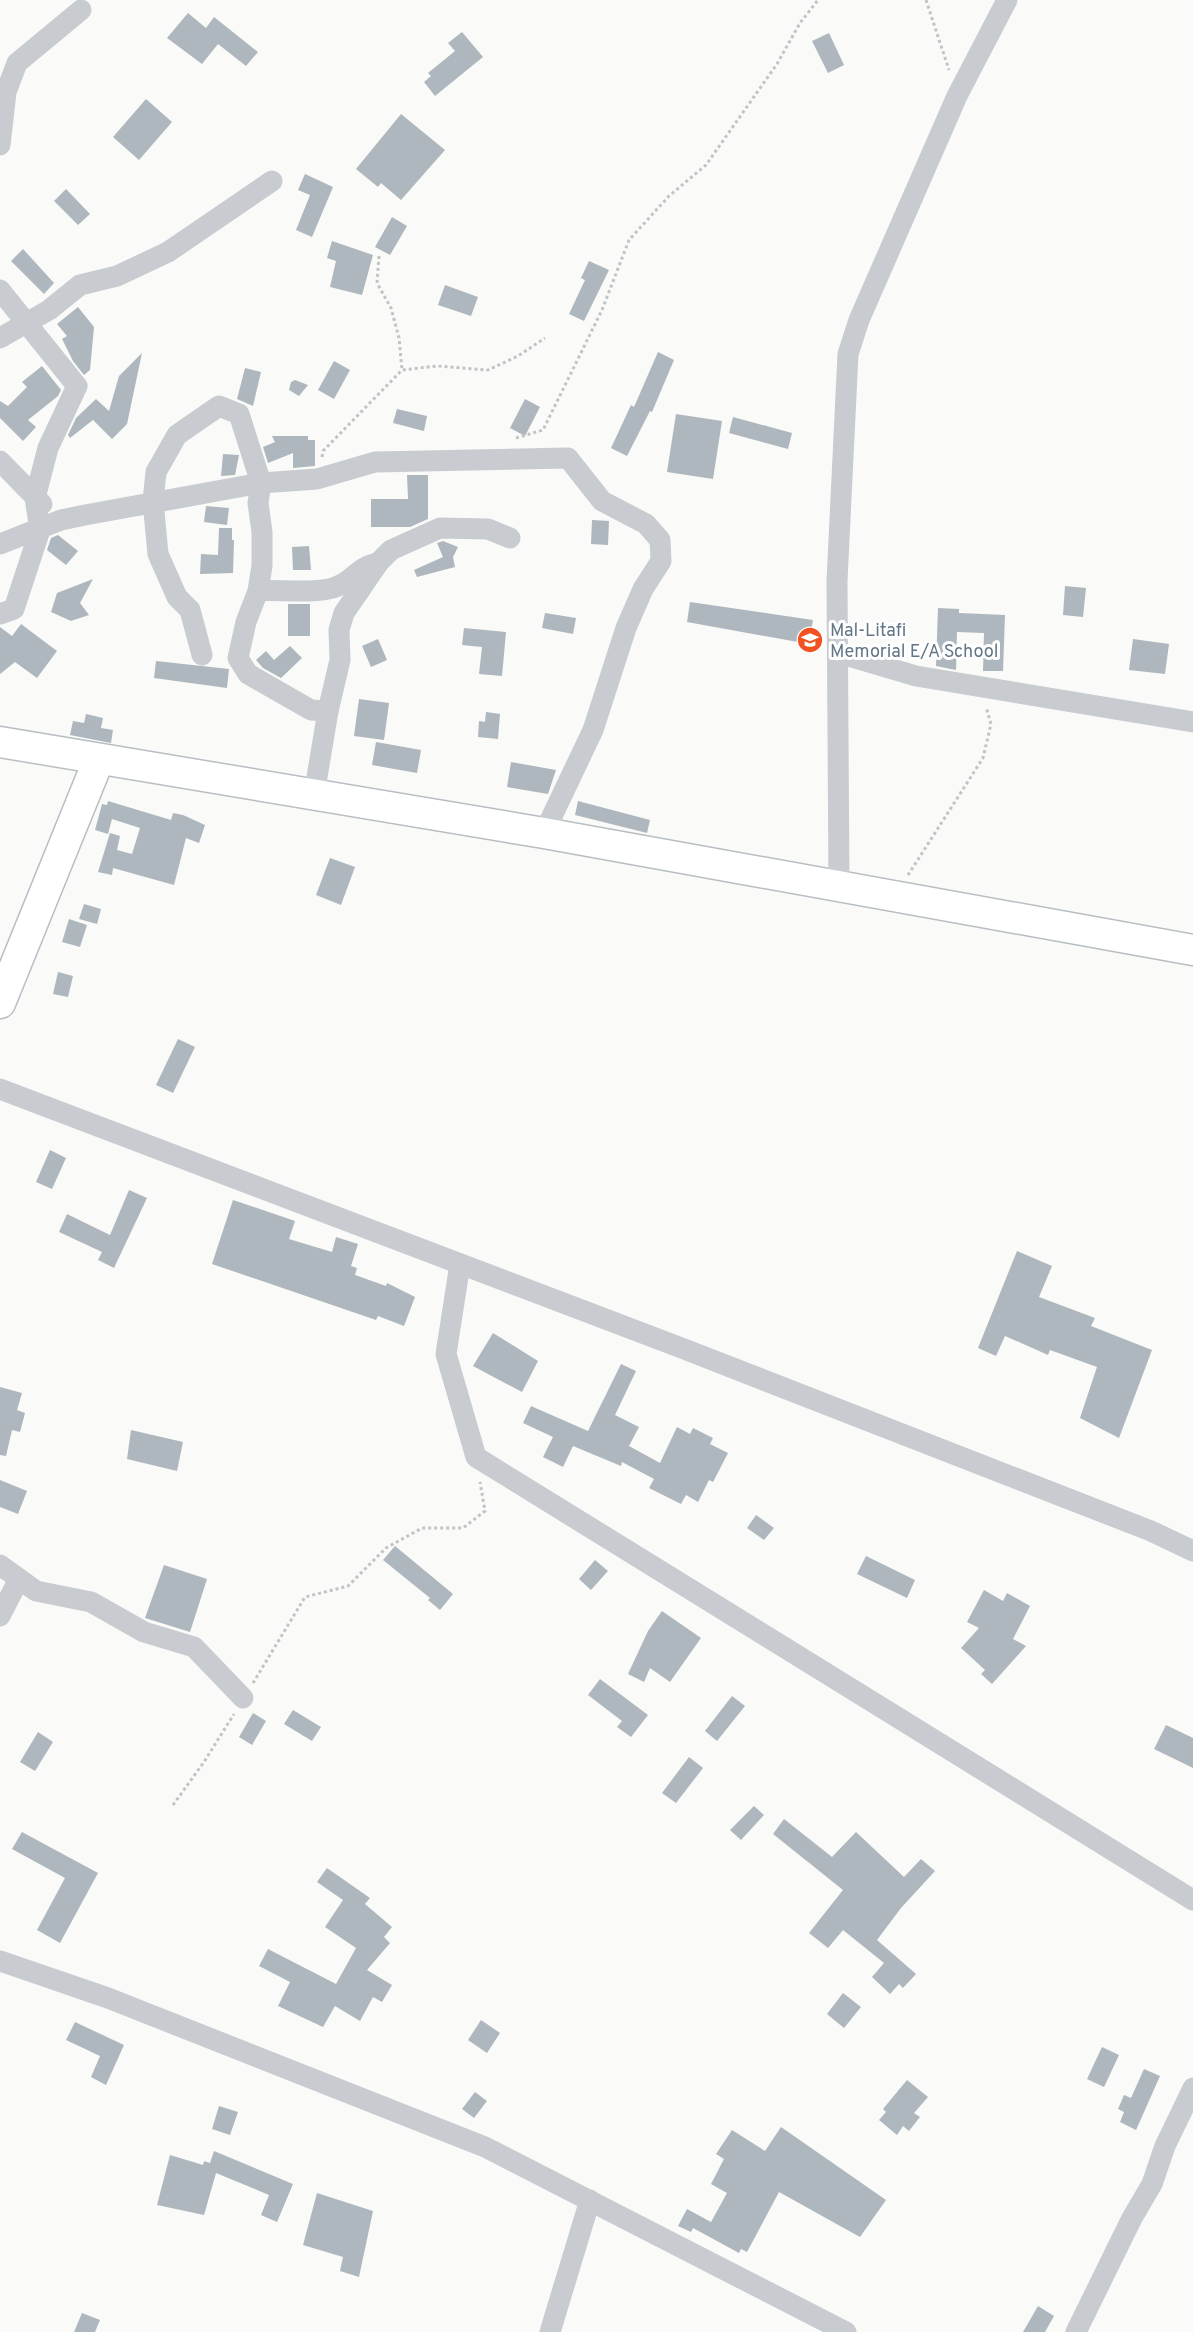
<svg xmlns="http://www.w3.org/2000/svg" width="1193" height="2332" font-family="Overpass,sans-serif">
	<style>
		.building { fill: #aeb7bd }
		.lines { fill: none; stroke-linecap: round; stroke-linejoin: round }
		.secondary-casing { stroke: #b7bec3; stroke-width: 33 }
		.path { stroke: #c1c4c6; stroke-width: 3; stroke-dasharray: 3 3; stroke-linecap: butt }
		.street { stroke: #c8ccd0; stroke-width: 21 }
		.secondary { stroke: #fff; stroke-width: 30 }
		.labels { text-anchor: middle; stroke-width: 6; stroke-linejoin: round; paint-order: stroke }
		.poi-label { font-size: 18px; fill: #637685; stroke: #fff; text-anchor: start }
	</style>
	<rect width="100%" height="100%" fill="#fafaf8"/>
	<g class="building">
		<polygon points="188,13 206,28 214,17 258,52 246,66 218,44 202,64 167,38"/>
		<polygon points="462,32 483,57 435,96 424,82 431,76 428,73 455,51 448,43"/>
		<polygon points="829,33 844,65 828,73 812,41"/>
		<polygon points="146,99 172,122 139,160 113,137"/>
		<polygon points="401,114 445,150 401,200 381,183 378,187 356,169"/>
		<polygon points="305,174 333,187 312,237 296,230 310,195 298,190"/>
		<polygon points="66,189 90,214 78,225 54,201"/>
		<polygon points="392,217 407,226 390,255 375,247"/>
		<polygon points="332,241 373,255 362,295 330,287 336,261 327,258"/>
		<polygon points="23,249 54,283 44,294 11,261"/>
		<polygon points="589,261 609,270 584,321 569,314 585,280 581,278"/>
		<polygon points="445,285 478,297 471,316 438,305"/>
		<polygon points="78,307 94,327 90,370 84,375 73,361 62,339 67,336 57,324"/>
		<polygon points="658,352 674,360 652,412 650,411 627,456 611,448 631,405 634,407"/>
		<polygon points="142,353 127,424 112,439 93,420 70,438 68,435 76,418 96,399 109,411 119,376"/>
		<polygon points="334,361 350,370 334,399 318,390"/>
		<polygon points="42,366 61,390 58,396 28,420 36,427 23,441 0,418 0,401 8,406 27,387 22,382"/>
		<polygon points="245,368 261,372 253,406 237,399"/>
		<polygon points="295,380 308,385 299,396 289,390 291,382"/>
		<polygon points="525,399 540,407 525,436 510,428"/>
		<polygon points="397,409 427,416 424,431 393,423"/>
		<polygon points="676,414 722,421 713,479 667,472"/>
		<polygon points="733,417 792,433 788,449 729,433"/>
		<polygon points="272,436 308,436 308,440 315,440 315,466 293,468 293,453 268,463 263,447 275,442"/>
		<polygon points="223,454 239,455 235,475 221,476"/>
		<polygon points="407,475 428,475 428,519 410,527 371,527 371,499 408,499"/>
		<polygon points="206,506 229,508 227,525 204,522"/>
		<polygon points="592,520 609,521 608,545 591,544"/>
		<polygon points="219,528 232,528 232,540 234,540 233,573 200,574 201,554 218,555"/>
		<polygon points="58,535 78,551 66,565 47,550 51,538"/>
		<polygon points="443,541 458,547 453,557 455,567 417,577 414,570 443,557 437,543"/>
		<polygon points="309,546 311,570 293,570 292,547"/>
		<polygon points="93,579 80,603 89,615 71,621 51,612 57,593"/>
		<polygon points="1065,586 1086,588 1083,617 1063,615"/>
		<polygon points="690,602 813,620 809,644 687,622"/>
		<rect x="288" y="604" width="22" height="32"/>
		<polygon points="938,608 959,609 959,613 1005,615 1003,671 983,671 984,633 957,632 956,670 936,666"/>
		<polygon points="545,613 576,618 573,634 542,628"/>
		<polygon points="21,624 57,651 37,678 15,662 0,674 0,627 12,636"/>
		<polygon points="464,628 506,632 502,676 479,674 482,647 462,645"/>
		<polygon points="378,639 387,660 371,667 362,646"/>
		<polygon points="1133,639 1169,644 1165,674 1129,670"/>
		<polygon points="290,646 302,658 281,678 263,668 256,660 266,651 274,660"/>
		<polygon points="156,661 229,669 227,688 154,678"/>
		<polygon points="359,699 389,703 384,740 354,736"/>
		<polygon points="486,712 500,714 498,739 478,737 479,721 485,722"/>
		<polygon points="86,714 103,718 101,728 113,730 111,743 70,735 73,721 84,723"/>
		<polygon points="376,742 421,750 417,773 372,765"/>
		<polygon points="511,762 556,770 548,794 507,787"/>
		<polygon points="108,801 171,820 173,813 183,815 205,825 199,843 186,838 174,885 113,868 112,875 98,872 110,833 120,836 117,850 132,854 140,828 112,819 108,834 95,830 102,804 107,805"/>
		<polygon points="578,801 650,820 647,833 575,815"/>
		<polygon points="330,858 355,867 341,905 316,895"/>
		<polygon points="84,904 101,909 97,924 79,919"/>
		<polygon points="69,919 87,925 80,947 62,942"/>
		<polygon points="58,972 73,976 68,997 53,994"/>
		<polygon points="178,1039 195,1047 173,1093 156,1085"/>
		<polygon points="50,1150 66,1158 52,1189 36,1182"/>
		<polygon points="129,1190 147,1198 114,1268 98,1260 102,1252 59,1232 67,1214 110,1235"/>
		<polygon points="233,1200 295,1221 289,1239 332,1252 336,1237 358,1244 351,1266 357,1268 355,1275 386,1286 387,1283 415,1297 404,1326 378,1316 376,1320 212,1264"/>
		<polygon points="1017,1251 1052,1266 1039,1297 1095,1318 1091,1326 1152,1350 1119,1438 1080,1418 1097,1367 1050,1350 1048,1355 1005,1336 996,1356 978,1348"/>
		<polygon points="493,1333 538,1361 522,1392 473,1366"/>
		<polygon points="621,1364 636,1371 615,1415 639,1427 629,1446 660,1463 677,1427 690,1434 693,1428 713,1438 710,1444 728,1453 713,1482 709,1480 698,1502 686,1495 681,1504 649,1488 654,1479 622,1462 621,1466 573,1446 563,1467 543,1457 553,1437 523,1423 531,1406 588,1431"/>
		<polygon points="0,1387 22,1393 17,1410 25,1413 20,1432 12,1430 6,1456 0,1455"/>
		<polygon points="131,1430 183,1442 177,1471 127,1459"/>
		<polygon points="0,1480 27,1491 18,1514 0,1507"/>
		<polygon points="756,1515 774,1528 764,1540 747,1528"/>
		<polygon points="395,1546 453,1594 440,1610 428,1600 430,1598 383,1560"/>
		<polygon points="866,1556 915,1580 907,1598 857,1574"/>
		<polygon points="595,1560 608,1571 591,1590 579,1579"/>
		<polygon points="164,1565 207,1579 190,1632 145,1618"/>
		<polygon points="984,1590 1003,1601 1007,1593 1030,1606 1013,1639 1026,1646 992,1684 981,1674 985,1670 961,1648 979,1628 967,1622"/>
		<polygon points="662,1611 701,1638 670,1682 650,1668 644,1682 628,1674 648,1631"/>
		<polygon points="600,1679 648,1715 631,1737 617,1727 622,1721 588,1695"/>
		<polygon points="732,1696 745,1706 717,1741 705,1731"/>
		<polygon points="293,1710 321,1727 312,1741 284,1724"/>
		<polygon points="253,1713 266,1721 252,1745 239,1737"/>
		<polygon points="1166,1725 1193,1738 1193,1768 1154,1749"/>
		<polygon points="38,1732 53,1742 35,1771 20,1762"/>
		<polygon points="689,1757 703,1768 676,1803 662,1793"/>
		<polygon points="754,1806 764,1815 741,1840 730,1830"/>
		<polygon points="784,1819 832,1857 856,1832 904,1877 921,1859 935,1871 901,1908 877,1940 916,1974 903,1988 899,1984 890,1994 872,1977 884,1963 843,1930 828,1948 809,1933 843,1890 773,1834"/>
		<polygon points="22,1832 98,1873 60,1943 37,1930 65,1878 12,1849"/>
		<polygon points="327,1868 370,1898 365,1904 392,1927 384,1937 390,1943 367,1970 392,1985 382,2002 373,1997 360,2021 335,2006 323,2027 278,2006 290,1982 259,1966 268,1949 336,1984 356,1948 325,1927 343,1900 317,1882"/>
		<polygon points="843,1993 861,2007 844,2028 827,2014"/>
		<polygon points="481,2020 500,2033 487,2053 468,2040"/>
		<polygon points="75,2022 124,2045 106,2085 91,2077 100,2056 66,2040"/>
		<polygon points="1102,2047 1119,2055 1104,2087 1087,2079"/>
		<polygon points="1144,2069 1160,2076 1136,2130 1120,2122 1124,2112 1118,2109 1124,2095 1131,2098"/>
		<polygon points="907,2080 928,2097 914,2113 920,2117 909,2131 903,2126 897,2135 879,2120 886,2112 883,2109"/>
		<polygon points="475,2092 487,2101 474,2118 462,2109"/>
		<polygon points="219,2106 238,2112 230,2135 212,2129"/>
		<polygon points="781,2127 886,2200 860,2237 779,2192 747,2252 741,2249 739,2253 693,2228 691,2232 678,2226 687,2209 711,2222 727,2193 711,2184 724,2159 716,2154 732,2130 765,2151"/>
		<polygon points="214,2151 293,2184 277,2222 261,2215 269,2195 216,2173 204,2215 157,2205 170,2155 203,2165 204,2161 210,2163"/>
		<polygon points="317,2193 373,2211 359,2277 340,2271 343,2257 303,2245"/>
		<polygon points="1038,2306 1054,2316 1045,2332 1023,2332"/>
		<polygon points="82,2313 100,2320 95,2332 74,2332"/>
	</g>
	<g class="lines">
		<g class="secondary-casing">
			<g id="secondary">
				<polyline points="0,742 544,833 1193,950"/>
				<polyline points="0,1003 99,759"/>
			</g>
		</g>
		<g class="path">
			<polyline points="926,0 949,70"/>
			<polyline points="379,256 377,283 391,308 399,338 402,370"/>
			<polyline points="516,438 543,430 602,310 629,240 669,196 706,165 777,64 800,23 818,0"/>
			<polyline points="322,457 323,451 402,370 437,366 488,370 518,356 545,338"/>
			<polyline points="908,875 983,758 991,724 986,707"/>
			<polyline points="253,1683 305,1597 348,1586 386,1548 422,1528 463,1528 485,1511 480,1482"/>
			<polyline points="173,1805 204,1762 234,1714"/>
		</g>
		<g class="street">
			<polyline points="0,145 6,92 17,63 81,10"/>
			<polyline points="0,290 77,386 48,448 35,498 40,530 14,609 0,614"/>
			<polyline points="0,338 49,310 80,285 117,276 168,252 272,181"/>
			<polyline points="0,461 42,504"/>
			<polyline points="0,544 61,520 85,515 261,483 317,479 375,462 568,458 602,501 646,524 660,540 661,561 643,589 626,628 593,730 544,833"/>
			<path d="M 258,591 C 280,589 319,595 338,586 C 353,580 359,566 378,563"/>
			<polyline points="838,653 916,676 1193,722"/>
			<polyline points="202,655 190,610 177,597 158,554 153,501 156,472 177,435 219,406 239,414 261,483 258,503 262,532 262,566 258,591 246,622 238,658 248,674 311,710 328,711 314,795"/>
			<polyline points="328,711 340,660 339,630 344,613 379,562 391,550 440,528 488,529 510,538"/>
			<polyline points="839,886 837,581 848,354 859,320 957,96 1007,0"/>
			<polyline points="0,1089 679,1347 1151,1531 1193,1551"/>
			<polyline points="460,1264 446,1354 476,1457 1193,1900"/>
			<polyline points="0,1565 36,1591 91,1602 144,1632 194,1647 243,1698"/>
			<polyline points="0,1616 19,1579"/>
			<polyline points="0,1961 108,1998 485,2147 846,2332"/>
			<polyline points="550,2332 590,2200"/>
			<polyline points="1076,2332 1132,2218 1152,2184 1165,2146 1193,2088"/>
		</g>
		<use href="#secondary" class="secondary"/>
	</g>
	<defs>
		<g id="school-disc" transform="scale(1.35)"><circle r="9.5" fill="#f15221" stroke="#fff"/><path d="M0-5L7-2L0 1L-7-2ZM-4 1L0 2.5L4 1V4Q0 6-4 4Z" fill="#fff"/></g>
	</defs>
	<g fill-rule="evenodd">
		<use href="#school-disc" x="810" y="640"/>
	</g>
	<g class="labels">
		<g class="poi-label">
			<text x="830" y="636">Mal-Litafi<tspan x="830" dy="21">Memorial E/A School</tspan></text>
		</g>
	</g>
</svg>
